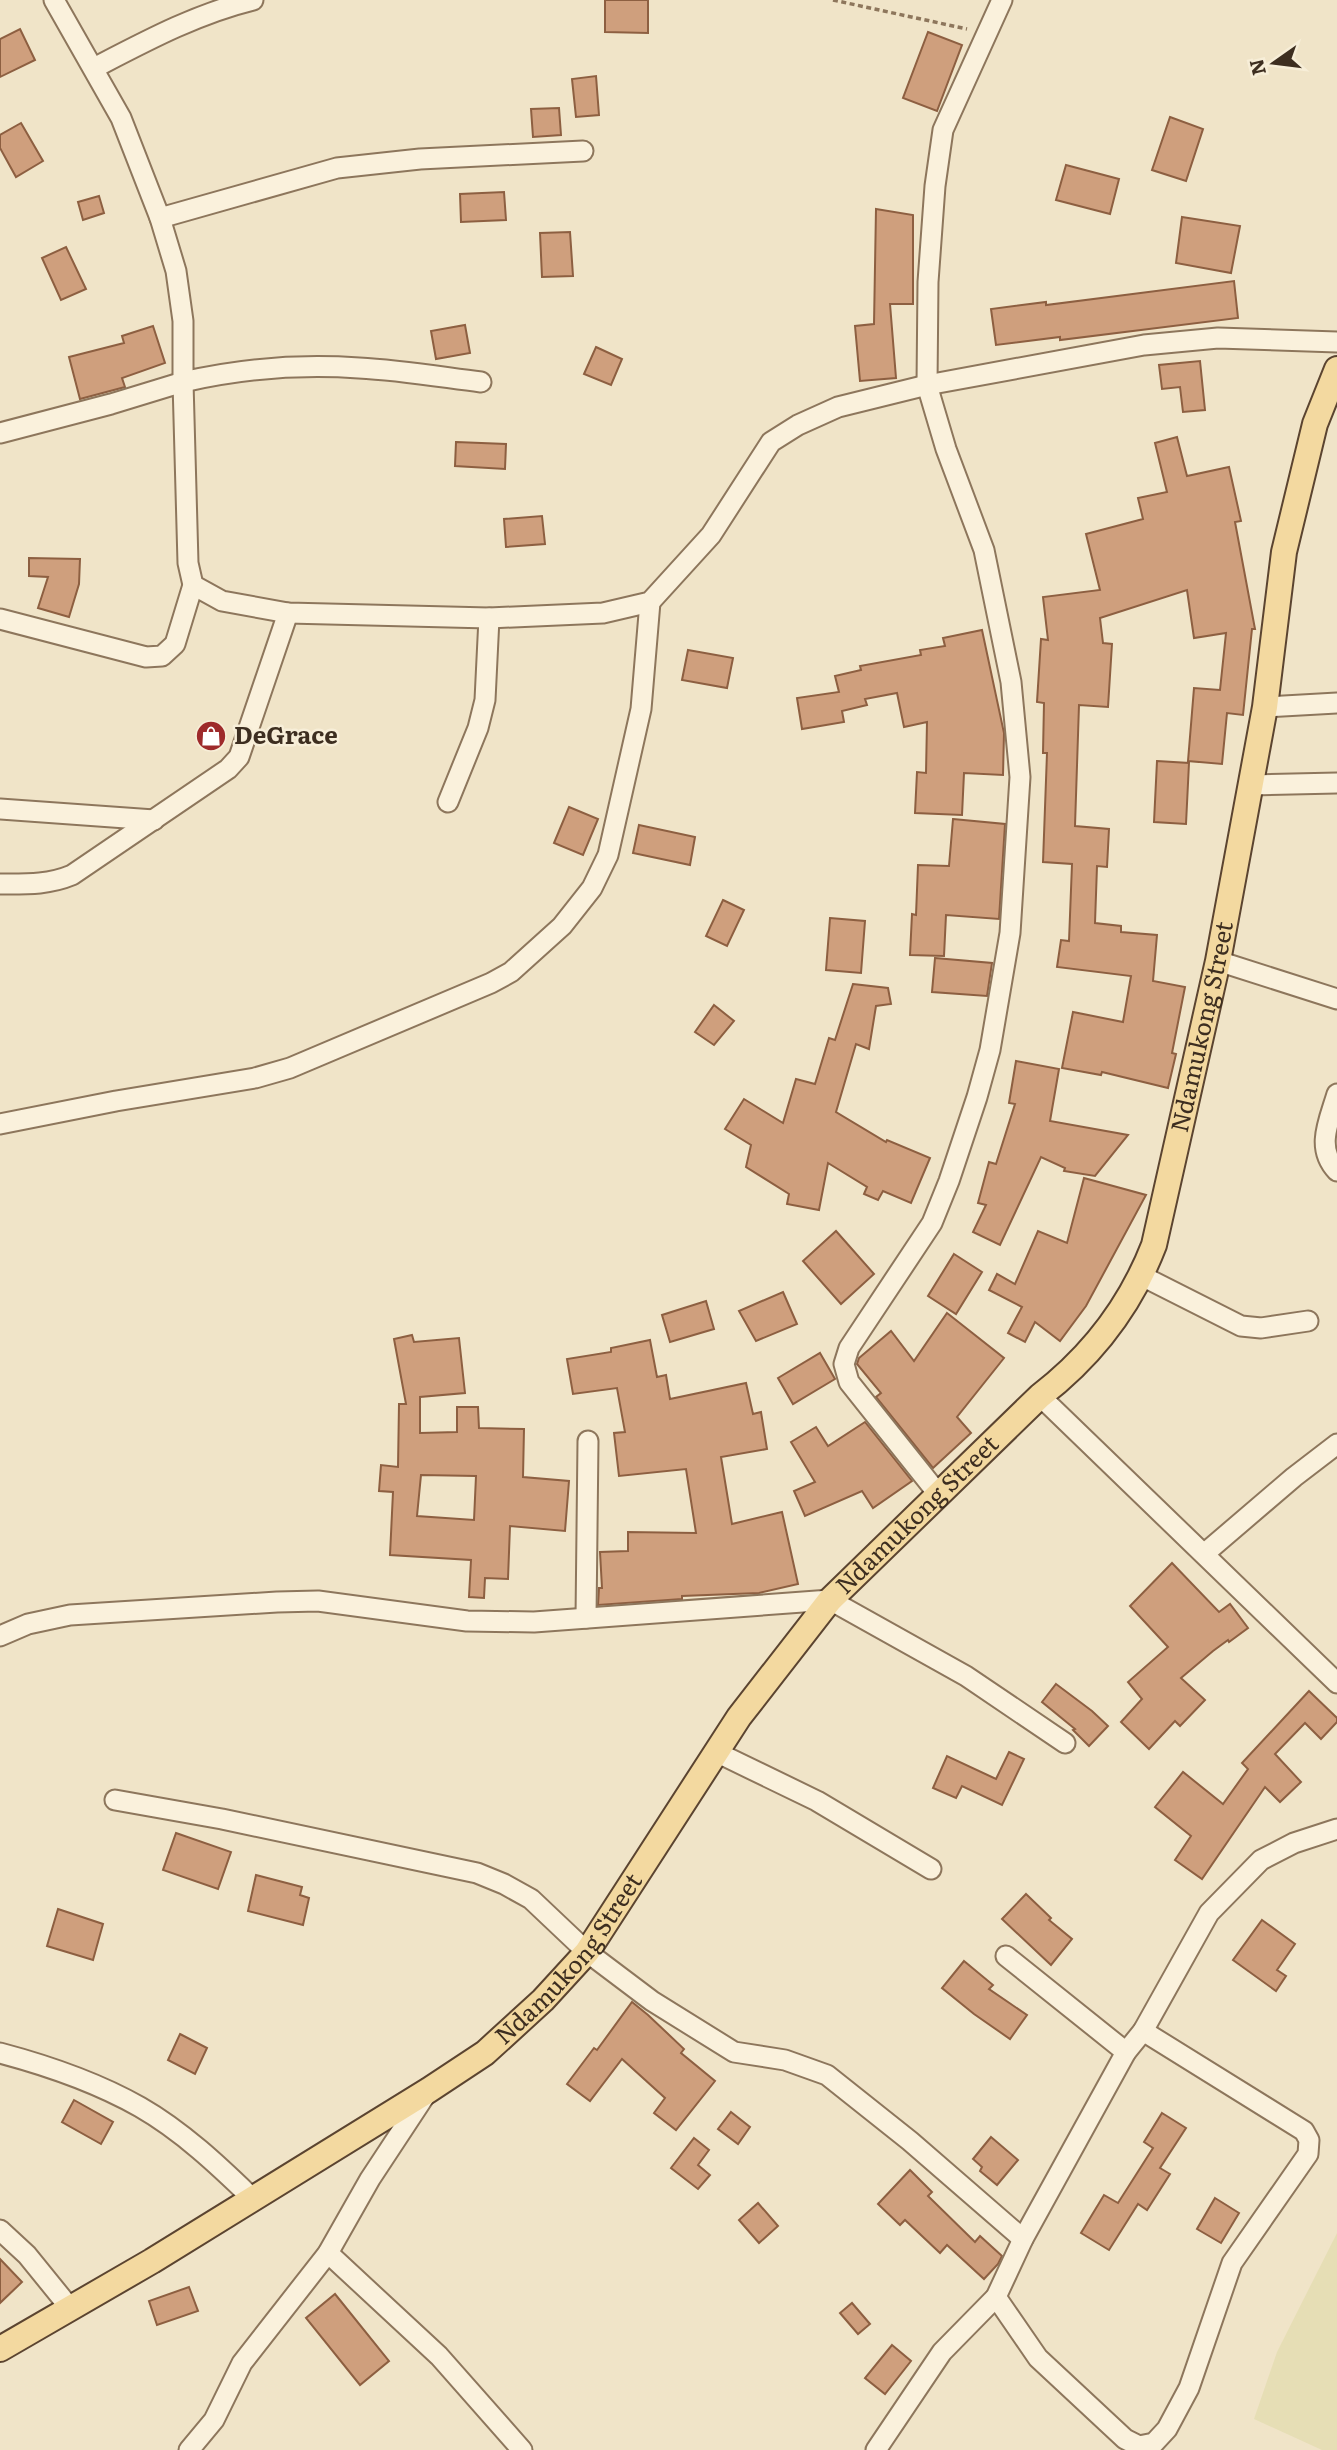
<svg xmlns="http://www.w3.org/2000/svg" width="1337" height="2450" font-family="Literata,serif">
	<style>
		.farmland { fill: #e6deb5 }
		.building { fill: #cf9f7d; stroke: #8d5f41; stroke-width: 2; fill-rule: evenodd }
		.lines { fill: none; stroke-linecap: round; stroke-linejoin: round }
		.minor-casing { stroke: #8d765c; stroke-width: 23 }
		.major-casing { stroke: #5b4430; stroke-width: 28 }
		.path { stroke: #8d765c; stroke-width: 3.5; stroke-dasharray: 5 3.5; stroke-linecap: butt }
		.minor { stroke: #faf1dc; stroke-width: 19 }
		.major { stroke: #f3d9a0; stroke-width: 24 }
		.labels { text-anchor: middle; stroke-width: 5; stroke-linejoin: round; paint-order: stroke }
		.poi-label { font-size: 24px; font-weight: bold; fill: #3d2e20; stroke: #f7eed8; text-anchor: start }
		.street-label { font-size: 24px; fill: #3d2e20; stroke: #f7eed8 }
	</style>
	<rect width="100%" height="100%" fill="#f0e4c8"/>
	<polygon class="farmland" points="1337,2233 1337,2450 1322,2450 1254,2419 1277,2352"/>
	<g class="building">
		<polygon points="605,0 648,0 648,33 605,32"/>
		<polygon points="20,29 35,60 0,77 0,39"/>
		<polygon points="928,32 962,45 937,111 903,98"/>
		<polygon points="596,76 599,115 576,117 572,79"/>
		<polygon points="559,108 561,135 533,137 531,109"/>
		<polygon points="1170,117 1203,129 1186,181 1152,170"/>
		<polygon points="21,123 43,161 16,177 0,148 0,135"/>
		<polygon points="1066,165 1119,179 1110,214 1056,200"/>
		<polygon points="504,192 506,220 461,222 460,194"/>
		<polygon points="99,196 104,213 83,220 78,202"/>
		<polygon points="876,209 913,215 913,304 890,304 896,378 860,381 855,326 874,324"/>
		<polygon points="1182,217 1240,226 1231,273 1176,263"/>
		<polygon points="570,232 573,276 542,277 540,233"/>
		<polygon points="66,247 86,289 61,300 42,258"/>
		<polygon points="1234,281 1238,318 1060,340 1060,337 996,345 991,309 1046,302 1046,305"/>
		<polygon points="465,325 470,353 436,359 431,331"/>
		<polygon points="153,326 165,363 122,378 125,387 80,399 69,357 124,343 122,336"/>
		<polygon points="596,347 622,359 611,385 584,374"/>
		<polygon points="1200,361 1205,410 1183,412 1180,387 1162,389 1159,365"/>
		<polygon points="1177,437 1187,476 1229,467 1241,521 1235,522 1255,629 1252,629 1243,715 1227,713 1222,764 1188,761 1194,688 1220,690 1226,633 1194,638 1187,590 1100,618 1103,643 1112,644 1108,707 1079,705 1075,826 1109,829 1107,867 1097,866 1095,923 1121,926 1121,932 1157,935 1153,981 1185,987 1172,1053 1176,1054 1168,1088 1102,1072 1101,1075 1062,1068 1073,1012 1123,1022 1131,976 1057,967 1061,940 1069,941 1072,864 1043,862 1047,753 1043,753 1044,703 1037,702 1041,639 1048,640 1043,597 1100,590 1086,534 1143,519 1138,498 1167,492 1155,443"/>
		<polygon points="456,442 506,444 505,469 455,466"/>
		<polygon points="542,516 545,544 506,547 504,519"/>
		<polygon points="29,558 80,559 79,584 69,617 38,608 48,577 29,576"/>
		<polygon points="982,630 1004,733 1003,775 964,773 962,815 915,813 917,772 926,773 927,722 904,727 897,693 865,699 867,705 842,711 844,722 802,729 797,698 839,692 835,676 861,670 860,666 921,655 920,650 945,646 943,638"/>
		<polygon points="688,650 733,658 727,688 682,680"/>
		<polygon points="1157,761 1189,763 1186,824 1154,822"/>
		<polygon points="569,807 598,819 583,855 554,843"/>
		<polygon points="953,819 1005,824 999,919 946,915 944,956 910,955 912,914 916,915 918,865 949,866"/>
		<polygon points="639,825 695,837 690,865 633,853"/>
		<polygon points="723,900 744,910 727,946 706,936"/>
		<polygon points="830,918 865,921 861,973 826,970"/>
		<polygon points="935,958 992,963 987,996 932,992"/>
		<polygon points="853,984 888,988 891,1004 876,1006 869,1049 856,1044 836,1112 886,1142 887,1140 930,1158 911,1203 883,1191 878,1200 864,1194 867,1187 828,1163 819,1210 787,1204 789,1194 746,1167 751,1145 725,1129 744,1099 783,1123 796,1079 815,1084 829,1038 835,1040"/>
		<polygon points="714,1005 734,1021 714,1045 695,1032"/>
		<polygon points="1016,1061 1059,1069 1050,1121 1128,1135 1095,1176 1064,1171 1065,1168 1041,1157 1000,1245 973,1232 986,1205 978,1203 989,1162 996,1164 1015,1104 1009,1103"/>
		<polygon points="1084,1178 1146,1195 1086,1306 1060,1341 1035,1322 1025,1342 1008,1333 1022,1307 989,1290 997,1274 1015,1284 1038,1231 1067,1243"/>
		<polygon points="836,1231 874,1274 841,1304 803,1261"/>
		<polygon points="954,1254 982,1272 956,1314 928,1296"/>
		<polygon points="783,1292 797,1324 756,1341 739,1311"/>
		<polygon points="706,1301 714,1329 670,1342 662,1315"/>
		<polygon points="947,1313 1004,1358 957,1417 971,1433 933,1468 876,1397 881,1393 857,1364 859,1358 891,1331 914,1361"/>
		<path d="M 412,1335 L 414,1342 L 459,1338 L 465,1393 L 420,1397 L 420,1433 L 457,1432 L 457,1407 L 478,1407 L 479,1428 L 524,1429 L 523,1477 L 569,1481 L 565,1531 L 510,1526 L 508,1579 L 485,1578 L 484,1598 L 469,1597 L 471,1560 L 390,1555 L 393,1492 L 379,1491 L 381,1465 L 398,1467 L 399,1404 L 406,1404 L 394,1339 ZM 421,1475 L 476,1476 L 474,1520 L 417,1516 Z"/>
		<polygon points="650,1340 657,1377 666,1375 670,1399 746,1383 753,1414 761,1412 767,1449 721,1457 732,1524 782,1512 798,1584 759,1593 682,1596 682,1599 598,1605 599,1588 602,1588 600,1552 628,1551 628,1532 696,1533 686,1469 619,1476 614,1433 625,1432 617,1388 573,1394 567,1359 611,1352 611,1348"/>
		<polygon points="820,1353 835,1379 793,1404 778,1378"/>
		<polygon points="865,1422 912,1481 873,1508 862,1491 805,1516 794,1491 815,1482 791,1442 816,1427 828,1446"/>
		<polygon points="1172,1563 1219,1612 1230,1604 1248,1628 1229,1642 1228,1640 1213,1651 1181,1678 1205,1700 1180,1726 1175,1721 1149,1749 1121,1722 1142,1699 1128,1682 1168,1647 1130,1606"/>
		<polygon points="1056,1684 1092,1711 1108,1726 1089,1746 1073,1730 1075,1729 1042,1702"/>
		<polygon points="1309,1691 1337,1718 1337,1722 1321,1739 1305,1723 1275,1754 1301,1782 1280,1802 1265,1787 1202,1879 1175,1860 1191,1836 1155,1807 1183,1772 1223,1804 1248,1769 1242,1763"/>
		<polygon points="1009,1752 1024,1759 1002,1805 962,1786 956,1798 933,1788 947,1756 996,1779"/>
		<polygon points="176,1833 231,1852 218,1889 163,1870"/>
		<polygon points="256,1875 302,1887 300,1895 309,1898 303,1925 248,1911"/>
		<polygon points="1026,1894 1051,1918 1049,1920 1072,1939 1051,1965 1002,1919"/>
		<polygon points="58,1909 103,1924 93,1960 47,1946"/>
		<polygon points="1262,1920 1295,1944 1277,1970 1286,1976 1276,1991 1233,1960"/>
		<polygon points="964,1961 993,1985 989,1989 1027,2015 1010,2039 974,2014 942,1988"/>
		<polygon points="632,2002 648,2015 684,2049 681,2053 715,2081 676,2130 654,2113 665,2098 622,2059 590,2101 567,2084 594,2048 597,2050"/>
		<polygon points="180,2034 207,2048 195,2074 168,2060"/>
		<polygon points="74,2100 113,2122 101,2144 62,2122"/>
		<polygon points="731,2112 750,2127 738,2144 718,2129"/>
		<polygon points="1162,2113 1186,2128 1160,2168 1170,2174 1147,2210 1138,2204 1109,2250 1081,2233 1104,2195 1118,2203 1153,2148 1144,2142"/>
		<polygon points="991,2137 1018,2160 997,2185 980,2171 982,2167 973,2159"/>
		<polygon points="694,2138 709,2150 698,2165 710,2175 698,2189 671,2168"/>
		<polygon points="910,2170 932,2192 928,2196 975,2242 980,2236 1002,2256 998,2264 984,2279 947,2245 940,2253 905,2220 900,2225 878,2204"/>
		<polygon points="1215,2198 1239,2213 1221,2243 1197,2229"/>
		<polygon points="758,2203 778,2226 759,2243 739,2220"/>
		<polygon points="0,2259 22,2282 0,2303"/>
		<polygon points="189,2287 198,2311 157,2325 149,2301"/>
		<polygon points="335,2294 389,2361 360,2385 306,2318"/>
		<polygon points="852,2303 870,2324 858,2334 840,2313"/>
		<polygon points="892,2345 911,2361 885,2394 865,2378"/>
	</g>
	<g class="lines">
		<g class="minor-casing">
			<g id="minor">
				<path d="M 54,0 L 121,118 L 160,218 L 176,271 L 183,321 L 183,382 C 239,369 301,364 359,368 C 400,370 441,377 481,382"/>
				<path d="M 94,68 C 146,41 196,14 253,0"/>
				<polyline points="160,218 337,168 420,159 583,151"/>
				<polyline points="0,433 111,404 183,382 188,563 193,585 222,601 288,613 489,618 603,613 650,602 711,535 771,442 798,425 838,407 927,385 1144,345 1218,338 1337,342"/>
				<polyline points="0,619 146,657 162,656 175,644 193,585"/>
				<polyline points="1265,707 1337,703"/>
				<polyline points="1251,785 1337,783"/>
				<polyline points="448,802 478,728 485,700 489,618"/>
				<polyline points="0,809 154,820"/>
				<path d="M 0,884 C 26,884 48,885 72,875 L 228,769 L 239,757 L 288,613"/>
				<polyline points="1218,961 1337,999"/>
				<path d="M 1337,1094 C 1329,1121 1315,1148 1337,1171"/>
				<polyline points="0,1124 116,1101 255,1078 290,1068 491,983 511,972 562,926 592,888 608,855 641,709 650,602"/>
				<polyline points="1142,1276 1241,1326 1261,1328 1308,1321"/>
				<polyline points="1040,1396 1337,1683"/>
				<polyline points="939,1495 849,1382 844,1364 849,1348 932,1223 949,1181 977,1097 990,1050 1010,933 1020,777 1011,682 984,550 946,449 927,385 928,282 935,186 943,130 1002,0"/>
				<polyline points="1204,1554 1294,1477 1337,1444"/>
				<polyline points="586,1618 588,1441"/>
				<polyline points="0,1636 28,1624 70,1615 277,1602 318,1601 467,1621 534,1622 830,1600 966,1676 1065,1743"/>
				<polyline points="716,1752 817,1801 931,1869"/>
				<polyline points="115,1800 222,1819 477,1873 504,1884 531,1899 587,1952 652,2001 734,2052 785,2060 827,2075 910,2141 1023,2239"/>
				<polyline points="1006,1956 1126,2052"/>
				<path d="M 0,2053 C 49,2066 96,2082 140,2107 C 182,2131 219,2166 253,2199"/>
				<polyline points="0,2230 27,2255 70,2308"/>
				<polyline points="328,2253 439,2356 522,2450"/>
				<polyline points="996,2297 1038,2358 1125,2439 1139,2446 1154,2443 1167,2429 1189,2388 1232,2263 1308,2154 1309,2140 1304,2131 1143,2031"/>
				<polyline points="189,2450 214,2420 242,2363 328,2253 370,2179 426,2094"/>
				<polyline points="876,2450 942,2352 996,2297 1023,2239 1126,2052 1143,2031 1209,1913 1261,1860 1294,1843 1337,1829"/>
			</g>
		</g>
		<g class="major-casing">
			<g id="major">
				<path id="s1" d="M 0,2349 L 152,2261 L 429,2090 L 485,2053 L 543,2000 L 587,1952 L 739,1717 L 830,1600 L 1040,1396 C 1092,1356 1130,1307 1154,1245 L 1218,961 L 1265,707 L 1284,552 L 1315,424 L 1337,369"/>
			</g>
		</g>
		<polyline class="path" points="833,0 967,29"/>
		<use href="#minor" class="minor"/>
		<use href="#major" class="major"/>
	</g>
	<defs>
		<g id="shop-disc" transform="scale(1.575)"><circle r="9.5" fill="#9e2a2b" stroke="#f7eed8"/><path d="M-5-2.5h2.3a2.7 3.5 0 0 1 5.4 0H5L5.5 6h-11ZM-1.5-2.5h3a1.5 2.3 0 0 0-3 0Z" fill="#fff"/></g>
	</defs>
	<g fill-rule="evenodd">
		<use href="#shop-disc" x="211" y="736"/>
	</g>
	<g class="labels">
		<g class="poi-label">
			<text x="234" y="744">DeGrace</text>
		</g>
		<g class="street-label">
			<text dy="8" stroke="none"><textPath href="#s1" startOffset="1848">Ndamukong Street</textPath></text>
			<text dy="8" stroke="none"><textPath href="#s1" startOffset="1262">Ndamukong Street</textPath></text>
			<text dy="8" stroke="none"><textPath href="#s1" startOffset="695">Ndamukong Street</textPath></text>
		</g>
	</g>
	<g transform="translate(1274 63) rotate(256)" stroke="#f7eed8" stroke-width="5" paint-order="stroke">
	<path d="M0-5L12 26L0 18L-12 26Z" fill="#3d2e20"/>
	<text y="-10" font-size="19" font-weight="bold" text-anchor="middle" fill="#3d2e20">N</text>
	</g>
</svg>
